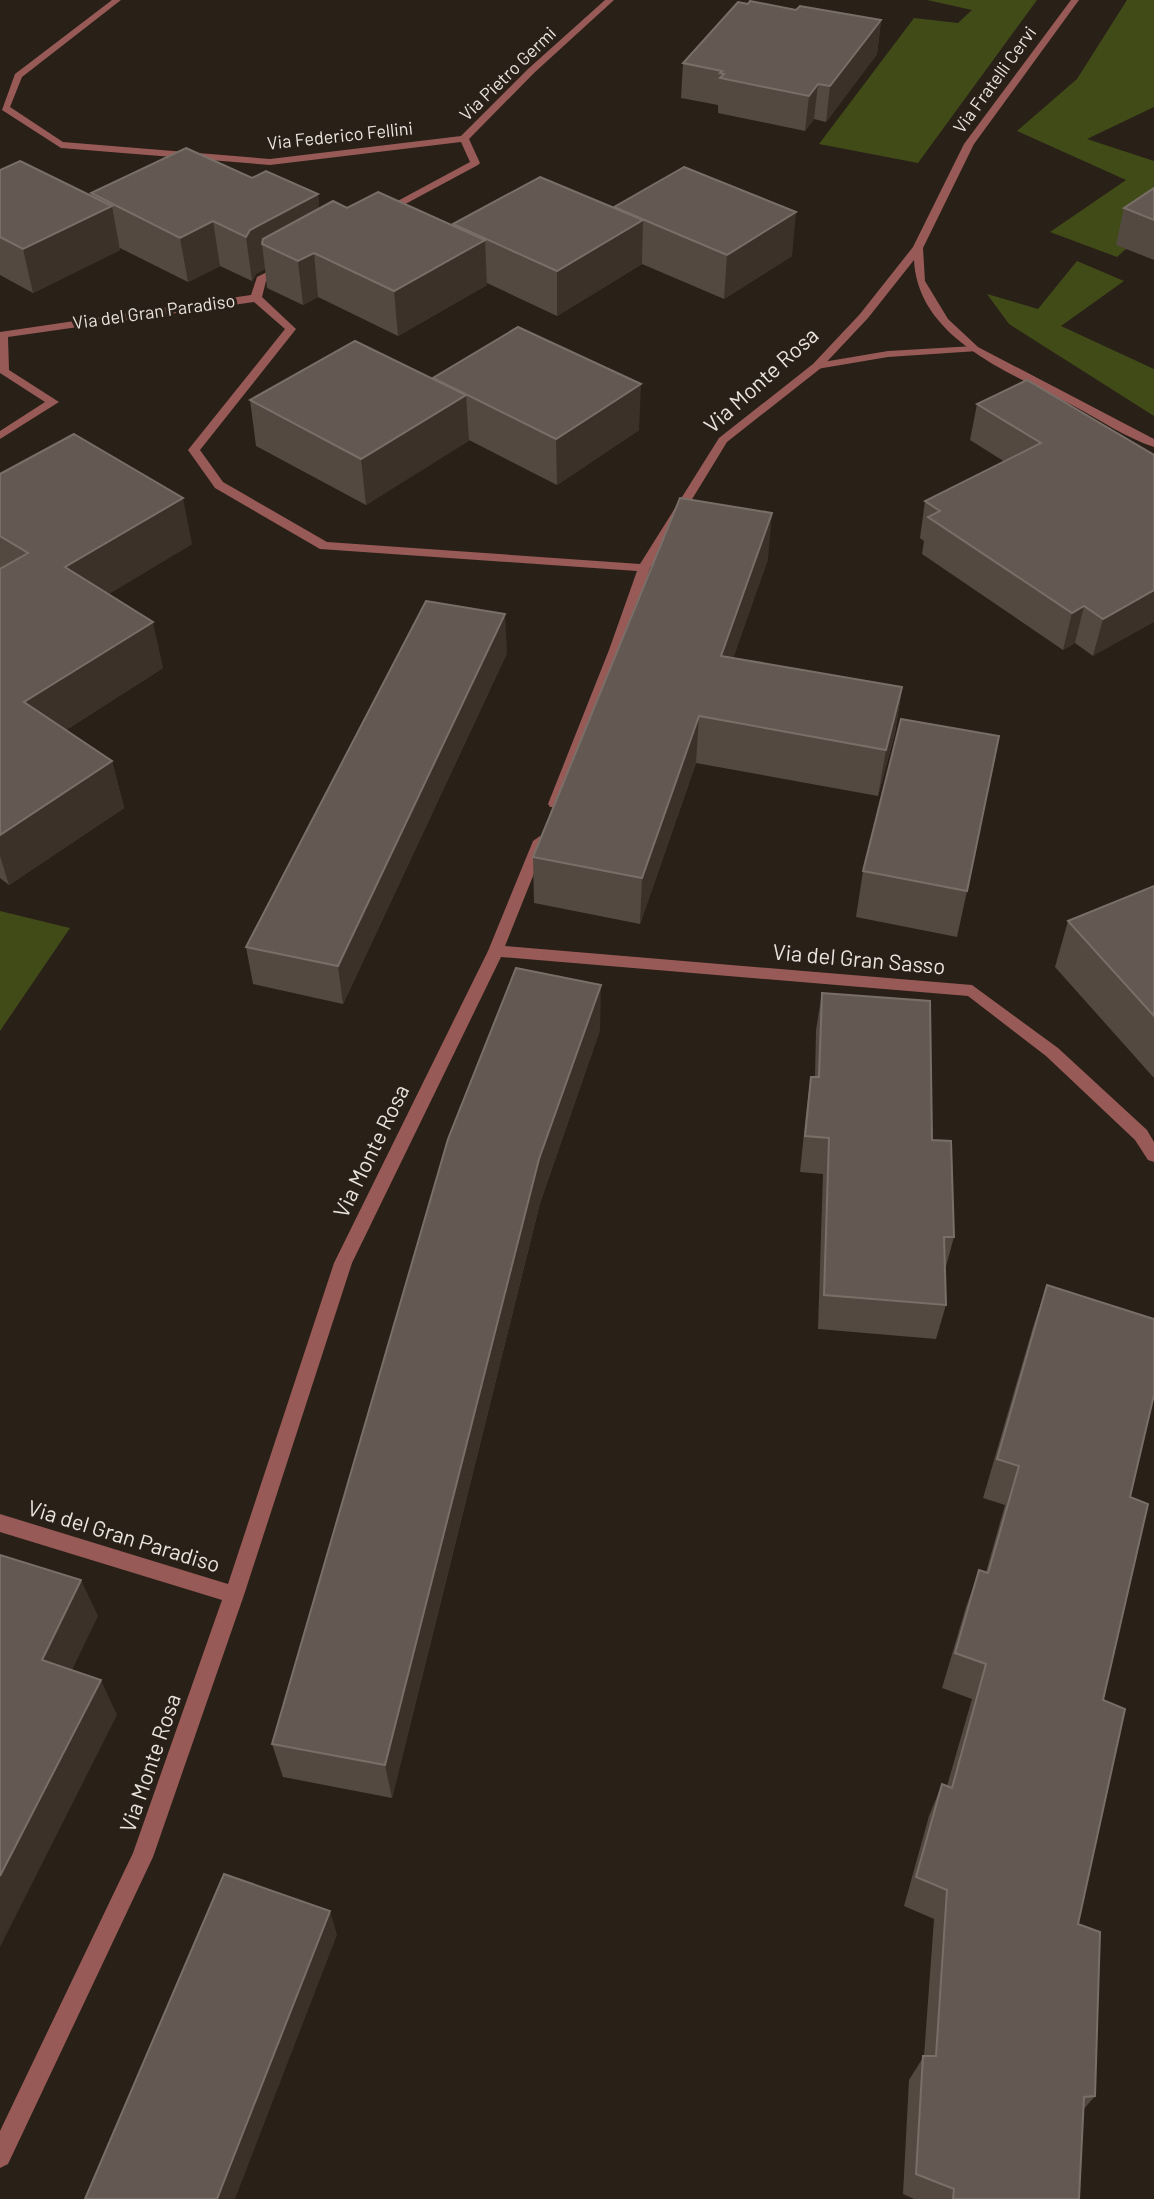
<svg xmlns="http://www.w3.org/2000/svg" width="1154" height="2199" font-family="Barlow,sans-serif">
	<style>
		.green { fill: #414b18 }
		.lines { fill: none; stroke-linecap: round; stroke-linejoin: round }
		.service { fill: #975a56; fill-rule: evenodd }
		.minor { fill: #975a56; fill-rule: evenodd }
		.wall { fill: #534941 }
		.shaded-wall { fill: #3c3129 }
		.building { fill: #645952; stroke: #796f68; stroke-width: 2 }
		.labels { text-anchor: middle; stroke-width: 6; stroke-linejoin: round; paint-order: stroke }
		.far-street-label { font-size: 18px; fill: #eae3de; stroke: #292018 }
		.street-label { font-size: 22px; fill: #eae3de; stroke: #292018 }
	</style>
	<rect width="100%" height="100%" fill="#292018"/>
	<g class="green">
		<polygon points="927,0 1037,0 918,163 819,144 914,18 958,23 972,10"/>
		<polygon points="1127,0 1154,0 1154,107 1087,139 1154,161 1154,224 1117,257 1050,232 1126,180 1017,131 1077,79"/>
		<polygon points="1077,261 1124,281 1061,326 1154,369 1154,416 1009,324 987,294 1038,309"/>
		<polygon points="0,911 70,928 0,1031"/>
	</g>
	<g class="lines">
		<polygon class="service" points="974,346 980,349 978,351 888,357 817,369 811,366 817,363 888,351"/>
		<g class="minor">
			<polygon points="112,0 121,0 22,77 10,107 63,142 270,159 461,136 528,69 605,0 614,0 534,73 469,139 480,163 478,165 383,216 378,213 379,211 470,162 461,142 270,165 61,148 2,110 15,74"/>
			<path d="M 1071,0 L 1079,0 L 974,144 L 923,248 L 925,281 L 948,319 L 978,347 L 1154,439 L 1154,447 C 1126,438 1099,419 1072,405 C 1012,373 918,340 914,260 L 868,318 L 821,368 L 727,442 L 650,568 L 623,650 L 560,807 L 550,807 L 548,804 L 609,650 L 637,571 L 320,549 L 215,488 L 188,450 L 285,329 L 254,302 L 8,337 L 9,370 L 59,402 L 0,439 L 0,431 L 45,402 L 0,373 L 0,332 L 251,295 L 257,277 L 285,263 L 290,266 L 266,281 L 262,297 L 296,329 L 200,450 L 223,482 L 327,542 L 640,564 L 719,438 L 813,364 L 860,314 L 913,247 L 964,144 Z"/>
			<polygon points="540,836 547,841 505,946 972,985 1058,1048 1147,1130 1154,1142 1154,1162 1148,1160 1135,1140 1046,1056 968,996 501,957 352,1263 244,1595 153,1857 8,2164 0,2168 0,2131 133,1853 222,1600 0,1532 0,1514 228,1584 334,1263 488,951 533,841"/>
		</g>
	</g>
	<g class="wall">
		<polygon points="796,10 881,20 877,54 826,122 814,119 805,131 718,113 718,105 681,98 683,63"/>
		<polygon points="0,170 91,196 91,193 252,178 318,194 319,209 347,208 453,226 453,224 614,208 792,256 724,299 642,264 557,316 487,283 487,285 398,336 318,297 303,305 267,288 265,269 256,274 252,281 220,266 188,282 120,248 120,250 33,293 0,275"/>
		<polygon points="1154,188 1154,260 1116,245 1124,208"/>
		<polygon points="433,379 639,430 557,485 469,440 366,505 256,446 250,400"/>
		<polygon points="977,404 1154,455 1093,656 1075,643 1063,650 922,554 924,541 920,538 925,501 1005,462 970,440"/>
		<polygon points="0,474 192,544 108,594 163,668 66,730 112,761 124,808 9,885 0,878"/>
		<polygon points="768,559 733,658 902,687 895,733 878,796 696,763 640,924 534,903 533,857"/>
		<polygon points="507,653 343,1004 253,984 246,947"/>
		<polygon points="863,871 967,891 957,937 856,917"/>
		<polygon points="1154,886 1154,1078 1055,967 1068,921"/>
		<polygon points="822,993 932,1140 954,1237 945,1270 946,1305 936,1339 818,1329 823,1174 800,1172 806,1114 811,1077 815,1077 816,1030"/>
		<polygon points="600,1030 540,1203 392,1798 283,1777 272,1744"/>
		<polygon points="1047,1285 1130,1497 1103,1700 1078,1924 1095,2096 1083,2110 1079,2199 914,2199 903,2194 909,2080 924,2056 934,1919 904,1906 929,1816 942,1784 947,1786 972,1699 942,1688 966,1607 979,1570 986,1572 1005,1505 983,1498 1033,1327"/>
	</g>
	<g class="shaded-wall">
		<polygon points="881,20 877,54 826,122 830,86"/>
		<polygon points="818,84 814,119 805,131 809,96"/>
		<polygon points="318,194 322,238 262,244 265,269 256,274 252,281 246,237 250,230"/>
		<polygon points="112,206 120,250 33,293 23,249"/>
		<polygon points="796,212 792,256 724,299 727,255"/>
		<polygon points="643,220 642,264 557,316 557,271"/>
		<polygon points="213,221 220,266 188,282 180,238"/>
		<polygon points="485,240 487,285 398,336 394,291"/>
		<polygon points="314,253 318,297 303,305 298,261"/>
		<polygon points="641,384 639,430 557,485 556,439"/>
		<polygon points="466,395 469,441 366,505 361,459"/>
		<polygon points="183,498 192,544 76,614 65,567"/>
		<polygon points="772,513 768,559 718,702 721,656"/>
		<polygon points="1154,590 1154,622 1093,656 1103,619"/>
		<polygon points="1084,606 1075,643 1063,650 1072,613"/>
		<polygon points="505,614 507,653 343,1004 338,966"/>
		<polygon points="153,622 163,668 37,749 24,702"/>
		<polygon points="902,687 895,733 878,796 886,750"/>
		<polygon points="699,716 696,763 640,924 642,878"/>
		<polygon points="112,761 124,808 9,885 0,856 0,835"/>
		<polygon points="601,985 600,1030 540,1203 392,1798 385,1765 539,1159"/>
		<polygon points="81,1580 98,1616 60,1695 42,1660"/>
		<polygon points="101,1680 117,1715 0,1947 0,1876"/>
		<polygon points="330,1911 337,1935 235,2199 217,2199"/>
	</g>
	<g class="building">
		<polygon points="750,1 796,10 800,6 881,20 830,86 818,84 809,96 720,78 724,74 720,73 722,71 683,63 738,2 748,4"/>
		<polygon points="186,148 252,178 266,171 318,194 250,230 246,237 213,221 180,238 91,193"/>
		<polygon points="20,161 112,206 23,249 0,237 0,170"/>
		<polygon points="684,167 796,212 727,255 614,207"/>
		<polygon points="540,177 643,220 557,271 453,224"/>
		<polygon points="1154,188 1154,220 1124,208"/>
		<polygon points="378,192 485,240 394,291 314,253 298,261 262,244 263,239 333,201 347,208"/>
		<polygon points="518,327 641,384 556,439 433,378"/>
		<polygon points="355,341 466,395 361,459 250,400"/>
		<polygon points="1027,380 1154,455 1154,590 1103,619 1084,606 1072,613 928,517 940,511 925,501 1041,443 977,404"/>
		<polygon points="74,434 183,498 65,567 153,622 24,702 112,761 0,835 0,569 28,553 0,536 0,474"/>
		<polygon points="680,498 772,513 721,656 902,687 886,750 699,716 642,878 533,857"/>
		<polygon points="426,601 505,614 338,966 246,947"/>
		<polygon points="901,719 999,736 967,891 863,871"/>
		<polygon points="1154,886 1154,1016 1068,921"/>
		<polygon points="516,968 601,985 539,1159 385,1765 272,1744 448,1139"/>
		<polygon points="822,993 930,1001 932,1140 951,1141 954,1237 944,1237 946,1305 824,1295 829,1138 805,1136 811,1077 819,1077"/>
		<polygon points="1047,1285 1154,1319 1154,1395 1130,1497 1148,1504 1103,1700 1125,1709 1078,1924 1100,1932 1095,2096 1084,2097 1079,2199 953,2199 954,2189 916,2174 923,2056 936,2056 947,1890 916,1877 942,1784 952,1788 986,1664 955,1653 979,1570 988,1573 1019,1466 997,1459"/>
		<polygon points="0,1555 81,1580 42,1660 101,1680 0,1876"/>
		<polygon points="224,1874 330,1911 217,2199 85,2199"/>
	</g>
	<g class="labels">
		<g class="far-street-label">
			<text transform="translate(508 74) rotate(-44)" y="6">Via Pietro Germi</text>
			<text transform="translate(995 80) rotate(-54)" y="6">Via Fratelli Cervi</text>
			<text transform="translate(340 136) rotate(-6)" y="6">Via Federico Fellini</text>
			<text transform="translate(154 312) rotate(-8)" y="6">Via del Gran Paradiso</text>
		</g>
		<g class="street-label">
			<text transform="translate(761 380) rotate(-42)" y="8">Via Monte Rosa</text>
			<text transform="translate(859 959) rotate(5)" y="8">Via del Gran Sasso</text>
			<text transform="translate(371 1151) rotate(-64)" y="8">Via Monte Rosa</text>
			<text transform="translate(124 1536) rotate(17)" y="8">Via del Gran Paradiso</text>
			<text transform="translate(150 1763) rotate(-71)" y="8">Via Monte Rosa</text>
		</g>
	</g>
</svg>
